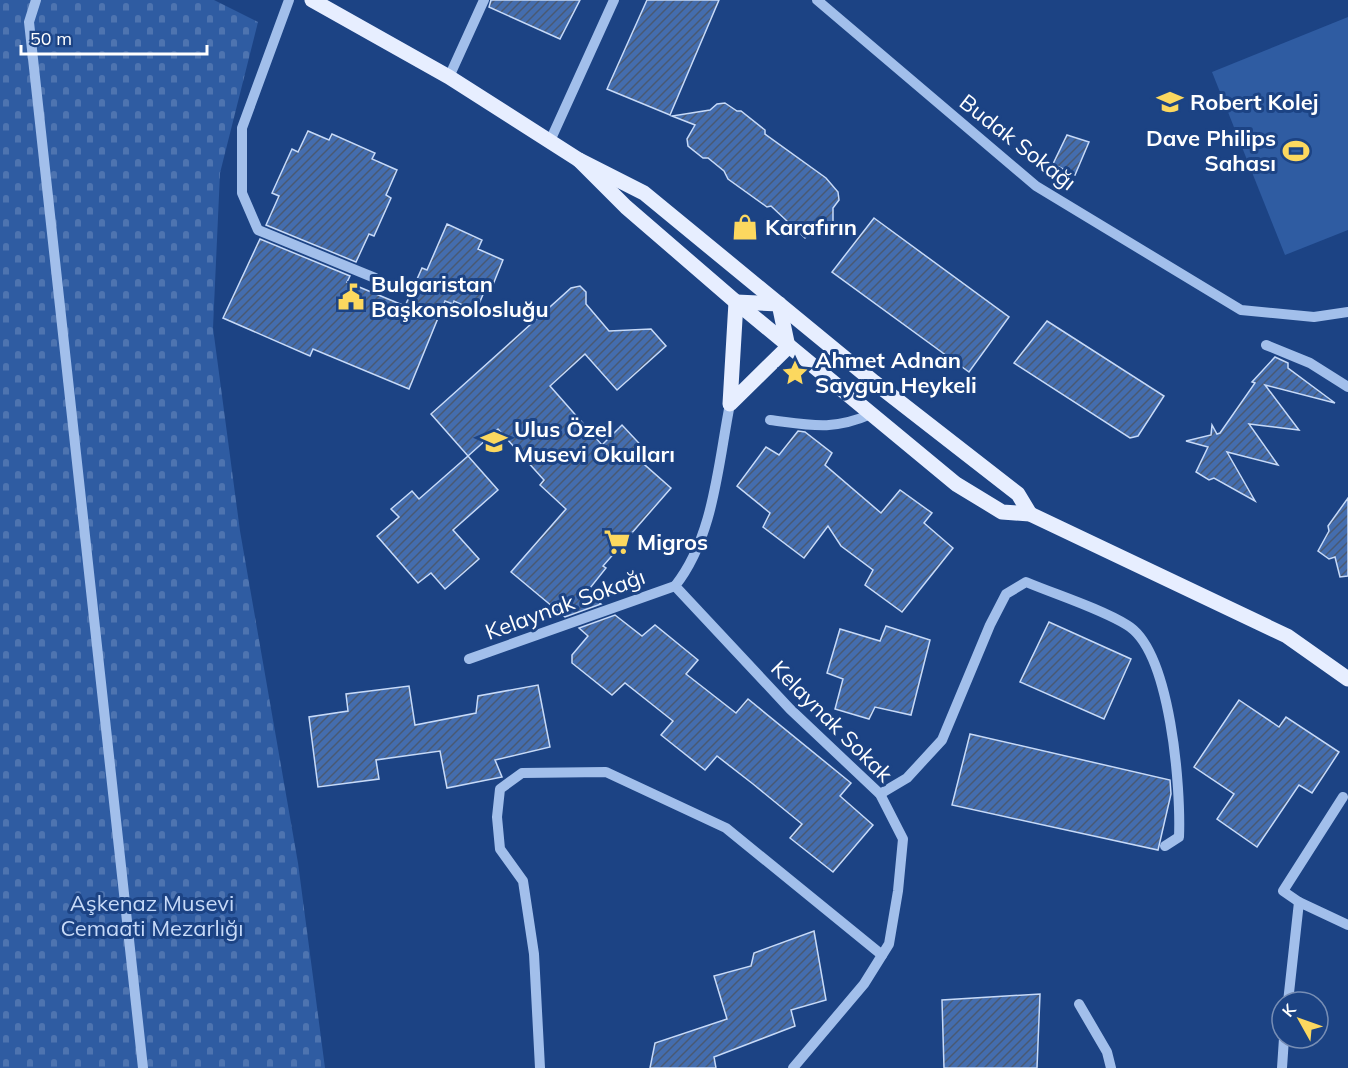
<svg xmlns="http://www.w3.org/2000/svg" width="1348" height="1068" font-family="Mulish,sans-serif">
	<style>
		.grass { fill: #2f5ca2 }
		.cemetery { fill: url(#cemetery-stones) }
		.building { fill: url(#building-hatch); stroke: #c7daf8; stroke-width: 1.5 }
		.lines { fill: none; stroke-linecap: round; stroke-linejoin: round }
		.minor { stroke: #a2bfeb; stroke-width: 10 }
		.major { stroke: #e7eeff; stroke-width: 15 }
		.labels { text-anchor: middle; stroke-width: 6; stroke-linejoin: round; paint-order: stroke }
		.poi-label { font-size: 22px; font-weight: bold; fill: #fff; stroke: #1c4384; text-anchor: start }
		.street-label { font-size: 22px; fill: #fff; stroke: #1c4384 }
		.park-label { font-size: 22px; fill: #c7daf8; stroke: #1c4384 }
	</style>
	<defs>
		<pattern id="cemetery-stones" width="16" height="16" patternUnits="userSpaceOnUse" patternTransform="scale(1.5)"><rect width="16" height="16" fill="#2f5ca2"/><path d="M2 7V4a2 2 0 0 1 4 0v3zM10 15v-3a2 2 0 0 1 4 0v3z" fill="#4e74b0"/></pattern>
		<pattern id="building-hatch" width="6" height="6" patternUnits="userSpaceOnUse" patternTransform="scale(1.5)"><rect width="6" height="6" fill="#446dae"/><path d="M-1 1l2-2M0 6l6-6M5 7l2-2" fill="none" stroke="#495973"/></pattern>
	</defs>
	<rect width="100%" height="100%" fill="#1c4384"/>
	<polygon class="grass" points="1348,17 1348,230 1285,255 1212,72"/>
	<polygon class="cemetery" points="0,0 214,0 258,22 220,173 213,328 240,531 298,863 325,1068 0,1068"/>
	<g class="building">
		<polygon points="491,0 580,0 560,39 489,7"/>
		<polygon points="647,0 719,0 670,115 607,89"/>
		<polygon points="725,103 737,111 741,111 765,130 765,134 826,178 838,192 839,200 833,208 833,229 816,228 805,238 771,206 767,207 728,179 724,171 708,158 703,158 688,146 687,139 695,125 672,116 710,110 717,104"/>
		<polygon points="308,131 329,140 332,134 375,153 372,159 397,170 386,195 391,198 374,236 369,234 356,262 266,225 279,196 272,193 292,149 298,152"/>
		<polygon points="1067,135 1089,142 1075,175 1053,164"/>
		<polygon points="874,218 1009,317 969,372 832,272"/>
		<polygon points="447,224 482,240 478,249 503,260 492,287 487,285 476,311 454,301 453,304 445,301 409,389 313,349 310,356 223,318 260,239 350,276 347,282 405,306 422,268 427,270"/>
		<polygon points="580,286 586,292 586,304 609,331 651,329 666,346 617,390 585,354 550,386 602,445 622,425 651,456 645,465 671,488 603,566 606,568 586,593 601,604 565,617 511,572 566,509 540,485 544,480 498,429 468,456 431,414 571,288"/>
		<polygon points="1047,321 1164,396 1138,436 1130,438 1014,363"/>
		<polygon points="1275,357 1288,363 1288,368 1335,403 1265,385 1299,430 1249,424 1278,465 1227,452 1255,501 1214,478 1209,480 1196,472 1208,447 1186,441 1211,435 1212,425 1217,434 1220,433 1255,383 1252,382"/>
		<polygon points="798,431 805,432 832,453 825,465 881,513 900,490 932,513 924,523 953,548 902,612 865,585 873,570 841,546 828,526 804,558 763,527 770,513 737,486 766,447 779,455"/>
		<polygon points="468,456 498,490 453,530 479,559 445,589 431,573 418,583 377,536 399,517 391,509 412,491 419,499"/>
		<polygon points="1348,498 1348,576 1340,577 1335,557 1329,559 1318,551 1329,531 1328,526"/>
		<polygon points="615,615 642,636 655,625 698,660 686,674 736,713 748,699 851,783 840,796 873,825 833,872 790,838 802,824 753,784 717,756 705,770 661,735 673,721 625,683 612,695 572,663 572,655 588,636 579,628"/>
		<polygon points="1049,622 1131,659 1104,719 1020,682"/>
		<polygon points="886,626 930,640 911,715 875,707 869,719 835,709 843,679 827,673 840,629 880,641"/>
		<polygon points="538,685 550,747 495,760 502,777 447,788 440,751 376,760 379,779 318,787 309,717 348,711 346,694 409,686 415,725 476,713 478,696"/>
		<polygon points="1239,700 1279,727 1286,717 1339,752 1312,793 1299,785 1257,847 1217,819 1234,794 1194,767"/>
		<polygon points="970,734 1170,780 1171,794 1158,850 952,805"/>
		<polygon points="814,931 826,1000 791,1010 795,1026 714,1057 716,1068 650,1068 655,1043 727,1019 714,976 751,966 754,953"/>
		<polygon points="1040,994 1037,1068 944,1068 942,1000"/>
	</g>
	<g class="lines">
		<g class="minor">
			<polyline points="36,0 29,22 143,1068"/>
			<polyline points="289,0 242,128 242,193 258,230 375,278"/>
			<polyline points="817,0 1036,186 1241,310 1314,317 1348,312"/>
			<polyline points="449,77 484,0"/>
			<polyline points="550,141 614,0"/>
			<polyline points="1266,345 1310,363 1348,387"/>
			<path d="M 730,404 C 718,464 714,537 675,586 L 790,709 L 880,794 L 903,839 L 898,891 L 889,944 L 864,984 L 793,1068"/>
			<path d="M 770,420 C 810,425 833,431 871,414"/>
			<polyline points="469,659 675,586"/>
			<path d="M 880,794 L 907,778 L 942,740 L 990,625 L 1006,594 L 1026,582 C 1057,595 1099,608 1127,625 C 1171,651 1181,789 1179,837 L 1165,846"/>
			<polyline points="1299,902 1283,891 1343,797"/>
			<polyline points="1288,1002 1299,902 1348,925"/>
			<polyline points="1079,1004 1107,1052 1111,1068"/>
			<polyline points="540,1068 534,954 523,881 500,849 497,817 500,789 522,773 606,772 726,828 882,955"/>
			<polyline points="1282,1068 1284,1038"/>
		</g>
		<g class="major">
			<polyline points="312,0 449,77 579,160 644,193 874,382 1018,494 1030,514"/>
			<polyline points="579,160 626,207 736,302 956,484 1002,512 1030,514 1287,636 1348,679"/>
			<polygon points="736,302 779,304 788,347 730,404"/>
		</g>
	</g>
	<defs>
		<g id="school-bare" transform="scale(2.07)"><path d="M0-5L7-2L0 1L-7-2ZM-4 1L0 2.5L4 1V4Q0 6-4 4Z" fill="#fcd85f" stroke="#1c4384" stroke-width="2.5" paint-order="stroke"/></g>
		<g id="stadium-bare" transform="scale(2.07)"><path d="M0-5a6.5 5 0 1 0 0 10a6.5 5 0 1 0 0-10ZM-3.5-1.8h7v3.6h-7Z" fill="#fcd85f" stroke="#1c4384" stroke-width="2.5" paint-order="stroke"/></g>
		<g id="shop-bare" transform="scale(2.07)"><path d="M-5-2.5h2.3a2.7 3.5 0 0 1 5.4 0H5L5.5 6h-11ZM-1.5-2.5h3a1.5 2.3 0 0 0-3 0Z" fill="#fcd85f" stroke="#1c4384" stroke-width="2.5" paint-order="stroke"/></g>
		<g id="civic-bare" transform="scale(2.07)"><path d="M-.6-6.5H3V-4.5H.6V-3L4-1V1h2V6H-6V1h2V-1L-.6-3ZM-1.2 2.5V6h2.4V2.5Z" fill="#fcd85f" stroke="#1c4384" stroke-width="2.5" paint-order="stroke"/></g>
		<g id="sight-bare" transform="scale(2.07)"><path d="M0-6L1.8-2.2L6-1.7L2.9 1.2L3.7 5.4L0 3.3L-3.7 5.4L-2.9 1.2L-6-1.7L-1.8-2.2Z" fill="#fcd85f" stroke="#1c4384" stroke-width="2.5" paint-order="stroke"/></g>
		<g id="supermarket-bare" transform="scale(2.07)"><path d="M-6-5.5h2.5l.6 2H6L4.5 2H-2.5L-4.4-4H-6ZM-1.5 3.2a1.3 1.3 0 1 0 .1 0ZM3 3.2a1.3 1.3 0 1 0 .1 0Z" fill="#fcd85f" stroke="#1c4384" stroke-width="2.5" paint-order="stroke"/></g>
	</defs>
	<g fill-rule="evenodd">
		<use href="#school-bare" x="1170" y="102"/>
		<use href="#stadium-bare" x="1296" y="151"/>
		<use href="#shop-bare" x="745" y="227"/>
		<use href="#civic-bare" x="351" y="297"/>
		<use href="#sight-bare" x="795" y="373"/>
		<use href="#school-bare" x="494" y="442"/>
		<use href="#supermarket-bare" x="617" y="542"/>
	</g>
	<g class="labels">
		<g class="poi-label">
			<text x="1190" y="110">Robert Kolej</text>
			<text x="1276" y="146" text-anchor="end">Dave Philips<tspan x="1276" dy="25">Sahası</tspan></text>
			<text x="765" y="235">Karafırın</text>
			<text x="371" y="292">Bulgaristan<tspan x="371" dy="25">Başkonsolosluğu</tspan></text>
			<text x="815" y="368">Ahmet Adnan<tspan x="815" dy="25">Saygun Heykeli</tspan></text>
			<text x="514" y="437">Ulus Özel<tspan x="514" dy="25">Musevi Okulları</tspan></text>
			<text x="637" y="550">Migros</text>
		</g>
		<g class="street-label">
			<text transform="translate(1018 142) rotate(38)" y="8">Budak Sokağı</text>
			<text transform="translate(565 604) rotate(-20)" y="8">Kelaynak Sokağı</text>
			<text transform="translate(832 721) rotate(45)" y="8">Kelaynak Sokak</text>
		</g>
		<g class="park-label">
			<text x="152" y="911">Aşkenaz Musevi<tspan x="152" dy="25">Cemaati Mezarlığı</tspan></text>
		</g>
	</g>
	<g transform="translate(1300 1020) rotate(310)"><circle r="28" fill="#1c4384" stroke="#778eb5" stroke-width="1.5"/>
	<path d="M0-4.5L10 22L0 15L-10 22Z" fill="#fcd85f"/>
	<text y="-9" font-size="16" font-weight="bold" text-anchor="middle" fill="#ffffff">K</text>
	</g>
	<path d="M21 45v9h186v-9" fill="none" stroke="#ffffff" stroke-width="3"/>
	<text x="30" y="45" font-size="18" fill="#ffffff" stroke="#1c4384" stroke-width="4.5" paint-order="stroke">50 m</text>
</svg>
